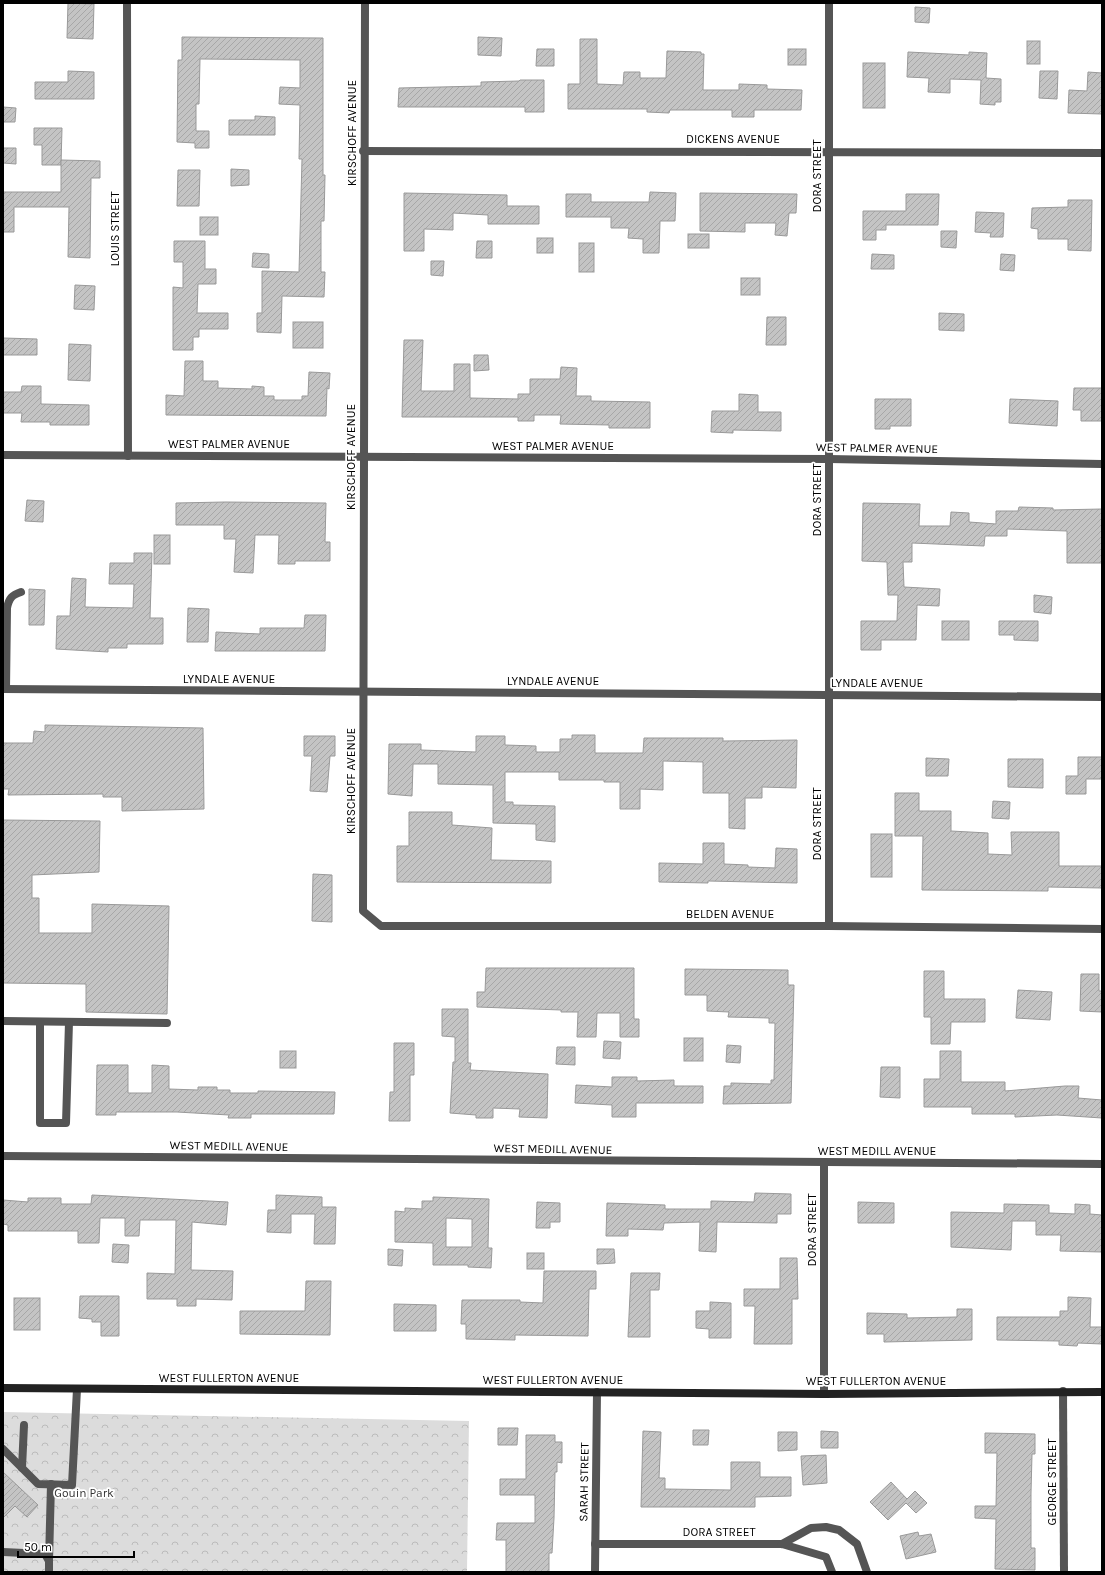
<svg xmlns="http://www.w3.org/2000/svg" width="1105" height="1575" font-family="Karla,sans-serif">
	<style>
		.forest { fill: url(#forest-crowns) }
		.building { fill: url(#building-hatch); stroke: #999; fill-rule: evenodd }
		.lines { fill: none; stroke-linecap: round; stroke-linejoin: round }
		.lane { stroke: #555; stroke-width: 8 }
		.street { stroke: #555; stroke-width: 8 }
		.secondary { stroke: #222; stroke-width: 8 }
		.labels { text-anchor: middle; stroke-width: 3.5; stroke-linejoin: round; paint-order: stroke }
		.street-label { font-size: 12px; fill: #000; stroke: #fff }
		.park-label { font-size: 12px; fill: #333; stroke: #fff }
	</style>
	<defs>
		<pattern id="forest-crowns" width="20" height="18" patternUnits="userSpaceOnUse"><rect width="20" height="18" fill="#dcdcdc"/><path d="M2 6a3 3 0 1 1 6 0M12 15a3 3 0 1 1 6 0" fill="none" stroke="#bbb"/></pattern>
		<pattern id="building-hatch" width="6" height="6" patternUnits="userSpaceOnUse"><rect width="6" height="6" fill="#c4c4c4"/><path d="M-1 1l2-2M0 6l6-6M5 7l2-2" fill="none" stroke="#a7a7a7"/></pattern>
	</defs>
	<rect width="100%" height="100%" fill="#fff"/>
	<polygon class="forest" points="3,1412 469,1421 467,1572 3,1572"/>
	<g class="building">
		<polygon points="68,3 94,4 93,39 67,38"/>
		<polygon points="915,7 930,8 929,23 915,22"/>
		<polygon points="182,37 323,38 323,175 325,175 324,221 321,221 321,272 325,272 324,297 282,296 281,333 257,332 257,313 262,313 262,271 299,272 302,159 299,159 300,105 279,104 280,87 300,88 300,60 200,59 199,104 196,104 196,131 209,131 209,148 195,148 195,143 177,142 178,60 182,60"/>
		<polygon points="478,37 502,38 501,56 478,55"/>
		<polygon points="580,39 597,39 597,84 623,85 624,72 640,72 640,78 666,78 667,51 701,52 701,54 704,54 703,90 739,90 739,84 767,85 767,89 802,90 801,110 754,110 754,117 732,117 732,110 670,110 669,113 647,112 647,109 568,109 568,84 580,84"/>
		<rect x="1027" y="41" width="13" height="23"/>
		<polygon points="537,49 554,49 554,66 536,66"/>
		<rect x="788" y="49" width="18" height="16"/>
		<polygon points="908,52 969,55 969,52 987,53 986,78 1001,79 1001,102 995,102 995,105 980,104 981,80 950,79 950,93 928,92 929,78 907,77"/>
		<rect x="863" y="63" width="22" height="45"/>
		<polygon points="68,71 94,72 94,99 35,99 35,82 68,82"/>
		<polygon points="1040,71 1058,71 1057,99 1039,98"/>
		<polygon points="1088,72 1102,73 1102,114 1068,113 1069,90 1087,91"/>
		<polygon points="520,80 544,80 544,112 525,112 525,107 398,107 399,88 481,86 481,82 519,81"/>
		<polygon points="3,107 16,108 15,122 3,122"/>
		<polygon points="255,116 275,117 275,135 229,135 229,120 255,120"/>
		<polygon points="34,128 62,128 61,165 42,165 42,145 34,145"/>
		<polygon points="3,148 16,148 16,164 3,163"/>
		<polygon points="61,160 100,161 100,178 91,178 90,258 68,257 69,207 14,207 14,232 3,232 3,192 61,192"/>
		<polygon points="231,169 249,170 249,185 231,186"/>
		<polygon points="178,170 200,170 199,206 177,206"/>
		<polygon points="650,192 676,193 675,221 660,221 659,253 643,253 643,239 628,238 629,228 611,228 611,217 566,217 566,194 591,194 591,202 649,202"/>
		<polygon points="404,193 507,195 507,206 539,206 539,224 488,224 488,215 453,213 453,230 424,229 424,251 404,251"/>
		<polygon points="700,193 797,194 796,213 789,213 787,236 775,235 776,223 745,223 745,232 700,231"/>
		<polygon points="906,194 939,194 938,225 886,225 886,230 876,230 876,240 863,240 863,211 906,211"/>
		<polygon points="1068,200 1092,200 1091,251 1068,250 1068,239 1038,239 1038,229 1031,228 1032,208 1068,207"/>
		<polygon points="976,212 1004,213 1003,237 990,237 991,233 975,232"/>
		<rect x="200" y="217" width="18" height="18"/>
		<polygon points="941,231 957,231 956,248 941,247"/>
		<rect x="688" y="234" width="21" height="14"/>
		<rect x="537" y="238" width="16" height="15"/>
		<polygon points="174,241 205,241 205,269 216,269 216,284 198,284 197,313 228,313 228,329 199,329 199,337 193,337 193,350 173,350 173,287 183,288 183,262 174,262"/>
		<polygon points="477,241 492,241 492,258 476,258"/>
		<rect x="579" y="243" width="15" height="29"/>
		<polygon points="253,253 269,254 269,268 252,267"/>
		<polygon points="872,254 894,255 894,269 871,269"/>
		<polygon points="1001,254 1015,255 1014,271 1000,270"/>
		<polygon points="431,261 444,261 443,276 431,275"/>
		<rect x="741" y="278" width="19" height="17"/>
		<polygon points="75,285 95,286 94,310 74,309"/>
		<polygon points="939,313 964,314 964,331 939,330"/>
		<polygon points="767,317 786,317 786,345 766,345"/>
		<rect x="293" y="322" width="30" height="26"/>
		<polygon points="3,338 37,339 37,355 3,355"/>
		<polygon points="404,340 423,340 421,391 454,391 454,364 470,364 470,398 518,399 518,394 530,394 530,379 560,379 561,367 577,368 576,396 591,396 591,401 650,402 650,428 609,428 609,425 560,424 561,415 534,415 534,421 518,421 518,417 402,417"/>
		<polygon points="69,344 91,345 90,381 68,380"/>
		<polygon points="474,355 488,355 489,370 474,371"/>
		<polygon points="185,361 203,361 203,381 218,381 218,388 252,389 252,386 264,387 264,396 274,396 274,400 302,400 302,396 308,396 309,372 330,373 329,389 327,388 326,416 166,415 166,395 184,396"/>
		<polygon points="22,386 41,386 41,404 89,405 89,425 50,425 50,422 21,422 22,413 3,413 3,392 21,392"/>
		<polygon points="1074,388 1102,388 1102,421 1081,421 1081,410 1073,410"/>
		<polygon points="739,394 758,395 758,412 781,412 781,431 733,430 733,433 711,432 712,411 739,411"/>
		<polygon points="875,399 911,399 911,426 890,426 890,429 875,429"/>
		<polygon points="1010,399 1058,401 1057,426 1009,423"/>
		<polygon points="27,500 44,501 43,522 25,521"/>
		<polygon points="225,502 326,503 325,542 330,542 330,561 295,561 295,564 278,564 279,535 255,535 253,573 234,572 236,539 224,539 224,525 176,525 176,503"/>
		<polygon points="863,503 920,504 919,526 950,526 951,512 969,513 969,522 996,524 996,511 1018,511 1019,507 1053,508 1053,510 1102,509 1102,563 1067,563 1067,531 1007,529 1007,536 985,536 984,546 912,543 912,562 903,562 904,587 940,589 939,606 917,605 916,640 881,640 881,650 861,650 861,621 897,621 898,595 888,595 887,562 862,561"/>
		<rect x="154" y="535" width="16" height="29"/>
		<polygon points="134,553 152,553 150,618 163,618 163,644 127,644 127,648 108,648 108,652 56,649 57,616 70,616 72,578 86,579 85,607 133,608 134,584 109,584 110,563 134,563"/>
		<polygon points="29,589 45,590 44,625 29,625"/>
		<polygon points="1034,595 1052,597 1051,614 1034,612"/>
		<polygon points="188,608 209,609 208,642 187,642"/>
		<polygon points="305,615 326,615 325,651 215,651 216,632 260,634 260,628 304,628"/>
		<rect x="942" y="621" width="27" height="19"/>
		<polygon points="999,621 1038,621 1038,641 1014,640 1014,635 999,635"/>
		<polygon points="45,725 203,728 204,809 122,811 122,797 103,797 103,794 8,795 9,789 3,789 3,743 33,743 34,731 45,732"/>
		<polygon points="572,735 595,735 595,753 643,753 644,738 723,738 723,741 797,740 796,788 762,787 762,798 745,798 745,829 729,828 729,793 703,793 703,762 663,761 663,790 640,789 640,809 620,809 620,782 604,782 604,780 559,780 559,772 505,772 505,802 513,802 513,805 555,806 555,842 536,840 536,824 493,823 493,785 438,784 438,764 413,764 412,796 388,794 389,744 421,744 421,750 476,752 476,736 505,736 505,745 536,746 536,752 560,752 560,739 572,739"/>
		<polygon points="304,736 335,736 335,756 330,756 327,792 310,791 312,756 304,756"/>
		<polygon points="1078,757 1102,757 1102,779 1086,779 1086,794 1066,794 1066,776 1078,776"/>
		<polygon points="926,758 949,759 948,776 926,776"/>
		<polygon points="1008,759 1043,759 1043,788 1008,787"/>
		<polygon points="895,793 919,793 919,811 951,811 951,831 988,833 988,854 1012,855 1011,832 1059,832 1059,866 1102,866 1102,888 1048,887 1048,891 922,890 923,836 895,836"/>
		<polygon points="993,801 1010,802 1009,819 992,818"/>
		<polygon points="409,812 452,812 452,825 492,828 491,860 551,861 551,883 397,882 397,846 409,846"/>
		<polygon points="3,820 100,821 99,872 32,875 32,898 39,898 39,933 92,933 92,904 169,906 167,1014 86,1012 86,984 3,983"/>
		<rect x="871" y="834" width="21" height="43"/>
		<polygon points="703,843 724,843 724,864 748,865 748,867 775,868 776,848 797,849 797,883 708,881 708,883 659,882 659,863 703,864"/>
		<polygon points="313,874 332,875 332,922 312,921"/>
		<polygon points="486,968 634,968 634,1019 639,1019 639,1037 620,1037 620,1013 597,1013 596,1037 577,1037 578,1012 561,1012 561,1010 477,1007 477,992 485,992"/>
		<polygon points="685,969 788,970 788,985 794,985 791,1103 723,1104 724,1086 731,1086 731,1083 771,1084 771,1080 774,1080 775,1023 769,1023 769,1018 728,1017 729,1012 707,1011 707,995 685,995"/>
		<polygon points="924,971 944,971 944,999 985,999 985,1022 951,1022 950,1044 931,1044 931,1017 924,1017"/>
		<polygon points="1081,974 1099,974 1099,991 1102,991 1102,1012 1080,1011"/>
		<polygon points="1018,990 1052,992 1050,1020 1016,1018"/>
		<polygon points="442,1009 468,1009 468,1063 471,1063 470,1070 548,1074 547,1118 519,1117 520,1109 493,1108 493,1118 476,1118 476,1115 450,1113 453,1062 455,1062 455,1037 442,1036"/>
		<rect x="684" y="1038" width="19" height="23"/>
		<polygon points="604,1041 621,1042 620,1059 603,1058"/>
		<polygon points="394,1043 414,1043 414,1075 410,1075 410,1121 389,1121 390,1092 394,1092"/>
		<polygon points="727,1045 741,1046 740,1063 726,1062"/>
		<polygon points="557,1047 575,1047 575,1065 556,1064"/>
		<rect x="280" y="1051" width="16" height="17"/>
		<polygon points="940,1051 961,1051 961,1082 1005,1082 1005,1091 1065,1086 1079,1086 1078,1098 1102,1100 1102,1118 1057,1115 1015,1117 1015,1114 972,1114 972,1107 924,1107 924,1079 940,1079"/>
		<polygon points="97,1065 128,1065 128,1093 152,1093 152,1065 169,1066 169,1089 198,1090 198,1087 217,1087 217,1090 230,1090 230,1093 258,1093 258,1091 335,1092 334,1114 251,1114 251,1118 228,1118 229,1115 177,1112 116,1112 116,1115 96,1115"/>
		<polygon points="881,1067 900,1067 900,1098 880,1097"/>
		<polygon points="612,1077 637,1077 637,1081 674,1080 674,1086 703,1086 703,1103 636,1103 636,1117 612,1117 612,1105 575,1103 576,1085 612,1087"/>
		<polygon points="755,1193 791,1194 791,1214 777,1214 777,1223 717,1222 716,1252 699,1251 700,1222 664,1223 663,1230 628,1229 628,1236 606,1236 607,1203 665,1205 665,1209 711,1209 711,1201 754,1202"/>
		<polygon points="92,1195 228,1202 226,1225 192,1222 191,1270 233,1271 232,1300 196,1299 196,1306 177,1306 177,1299 147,1299 147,1273 175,1274 176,1220 140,1220 139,1236 125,1236 125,1218 100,1218 99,1243 78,1243 78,1231 8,1231 8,1225 3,1224 3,1200 28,1202 28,1198 61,1198 61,1204 91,1204"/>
		<polygon points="276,1195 322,1197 322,1207 336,1207 335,1244 314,1244 315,1214 291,1214 291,1233 267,1232 268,1210 276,1210"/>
		<path d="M 433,1197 L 489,1199 L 488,1248 L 492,1248 L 491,1268 L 468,1267 L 468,1265 L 433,1265 L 433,1243 L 395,1242 L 395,1211 L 405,1212 L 405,1208 L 422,1209 L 422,1201 L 433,1201 ZM 446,1218 L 472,1219 L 472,1247 L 446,1247 Z"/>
		<polygon points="537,1202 560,1203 560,1222 550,1222 550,1228 536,1228"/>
		<polygon points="858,1202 894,1203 894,1223 858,1223"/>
		<polygon points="1004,1204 1049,1205 1049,1213 1075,1214 1075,1204 1090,1205 1090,1214 1102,1215 1102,1252 1060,1251 1061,1235 1036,1235 1036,1221 1012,1221 1011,1250 951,1247 951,1212 1004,1213"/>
		<polygon points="113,1244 129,1245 128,1263 112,1262"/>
		<polygon points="388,1249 403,1250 402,1266 388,1265"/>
		<polygon points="597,1249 614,1249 615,1263 597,1264"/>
		<rect x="527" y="1253" width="17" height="16"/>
		<polygon points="780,1258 797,1258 798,1299 792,1299 792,1344 754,1344 755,1306 744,1306 744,1289 780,1289"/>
		<polygon points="544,1271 596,1271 596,1289 589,1289 588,1336 515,1335 515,1340 466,1339 466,1324 461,1324 462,1300 520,1300 520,1302 543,1303"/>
		<polygon points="631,1273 660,1273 659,1290 650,1290 650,1337 628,1337"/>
		<polygon points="306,1281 331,1281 330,1335 240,1334 240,1311 305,1311"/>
		<polygon points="80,1296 119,1296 119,1336 101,1336 101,1322 92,1322 92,1319 79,1318"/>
		<polygon points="1068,1297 1091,1298 1090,1327 1102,1327 1102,1344 1078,1343 1077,1346 1059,1345 1059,1341 997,1340 997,1317 1060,1317 1060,1311 1068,1311"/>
		<rect x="14" y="1298" width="26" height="32"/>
		<polygon points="710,1302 731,1303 731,1338 709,1338 709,1329 696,1328 696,1311 710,1311"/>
		<polygon points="394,1304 436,1305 436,1331 394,1331"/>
		<polygon points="957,1309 972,1309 972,1340 884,1342 884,1334 867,1334 867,1313 907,1314 907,1318 957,1317"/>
		<polygon points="498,1428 518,1428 517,1445 498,1445"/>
		<polygon points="693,1430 709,1430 708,1445 693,1445"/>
		<polygon points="643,1431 661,1432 659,1478 665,1478 665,1489 731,1490 731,1462 760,1462 760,1477 791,1477 791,1496 755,1497 755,1507 641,1507"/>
		<polygon points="821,1431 838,1432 838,1448 821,1448"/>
		<polygon points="778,1432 797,1432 797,1450 778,1451"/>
		<polygon points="985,1433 1035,1434 1035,1454 1032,1454 1031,1493 1031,1548 1035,1548 1035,1570 995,1569 996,1519 975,1518 975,1506 996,1506 997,1453 985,1453"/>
		<polygon points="526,1435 555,1435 555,1442 562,1442 562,1463 557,1462 557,1472 555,1472 554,1518 552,1553 549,1553 549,1572 506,1572 506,1540 496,1540 497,1523 535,1523 535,1495 500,1495 500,1479 526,1479"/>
		<polygon points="826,1455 827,1483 803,1485 801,1456"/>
		<polygon points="3,1472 38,1505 27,1517 15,1506 3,1518"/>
		<polygon points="891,1482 907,1499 915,1491 927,1503 916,1513 906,1503 888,1520 870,1502"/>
		<polygon points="918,1532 919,1536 931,1534 936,1552 906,1559 900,1536"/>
	</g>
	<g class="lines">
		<g class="lane">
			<path d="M 6,689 L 7,608 C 9,598 12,595 21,592"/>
			<polyline points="3,1021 167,1023"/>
			<polyline points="40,1022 40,1123 66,1123 69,1022"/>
			<polyline points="3,1449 38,1484 72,1485 77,1389"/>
			<polyline points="22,1468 24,1425"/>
			<polyline points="3,1552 45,1554 49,1561 49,1572"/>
			<polyline points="49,1561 51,1484"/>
		</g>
		<g class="street">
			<polyline points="127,3 128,456"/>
			<polyline points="365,3 363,911 381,926 829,926 1102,929"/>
			<polyline points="829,3 829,926"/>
			<polyline points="363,151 1102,153"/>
			<polyline points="3,455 829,459 1102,464"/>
			<polyline points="3,689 1102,697"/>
			<polyline points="3,1156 1102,1164"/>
			<polyline points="824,1163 824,1394"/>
			<polyline points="1063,1391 1064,1572"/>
			<polyline points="595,1544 782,1544 826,1557 832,1572"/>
			<polyline points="782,1544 811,1528 826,1527 839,1530 857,1544 867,1572"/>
			<polyline points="595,1572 597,1392"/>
		</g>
		<polyline class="secondary" points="3,1388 824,1394 1102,1392"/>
	</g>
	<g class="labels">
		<g class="street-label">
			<text transform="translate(352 133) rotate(-90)" y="4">KIRSCHOFF AVENUE</text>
			<text x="733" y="143">DICKENS AVENUE</text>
			<text transform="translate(817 176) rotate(-90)" y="4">DORA STREET</text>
			<text transform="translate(115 229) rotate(-90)" y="4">LOUIS STREET</text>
			<text x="229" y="448">WEST PALMER AVENUE</text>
			<text x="553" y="450">WEST PALMER AVENUE</text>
			<text transform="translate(877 448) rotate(1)" y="4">WEST PALMER AVENUE</text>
			<text transform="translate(351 457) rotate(-90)" y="4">KIRSCHOFF AVENUE</text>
			<text transform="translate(817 500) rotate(-90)" y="4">DORA STREET</text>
			<text x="229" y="683">LYNDALE AVENUE</text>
			<text x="553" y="685">LYNDALE AVENUE</text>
			<text x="877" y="687">LYNDALE AVENUE</text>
			<text transform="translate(351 781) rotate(-90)" y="4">KIRSCHOFF AVENUE</text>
			<text transform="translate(817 824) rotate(-90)" y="4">DORA STREET</text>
			<text x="730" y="918">BELDEN AVENUE</text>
			<text transform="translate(229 1146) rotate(1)" y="4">WEST MEDILL AVENUE</text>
			<text transform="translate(553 1149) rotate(1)" y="4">WEST MEDILL AVENUE</text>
			<text x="877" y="1155">WEST MEDILL AVENUE</text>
			<text transform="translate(812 1230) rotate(-90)" y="4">DORA STREET</text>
			<text x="229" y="1382">WEST FULLERTON AVENUE</text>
			<text x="553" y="1384">WEST FULLERTON AVENUE</text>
			<text x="876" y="1385">WEST FULLERTON AVENUE</text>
			<text transform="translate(584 1482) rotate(-89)" y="4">SARAH STREET</text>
			<text transform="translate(1052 1482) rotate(-90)" y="4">GEORGE STREET</text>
			<text x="719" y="1536">DORA STREET</text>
		</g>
		<g class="park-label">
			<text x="84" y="1497">Gouin Park</text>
		</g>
	</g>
	<rect width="1105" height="1575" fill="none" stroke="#000000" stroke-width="8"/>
	<path d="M18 1551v6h116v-6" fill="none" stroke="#000000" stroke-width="2"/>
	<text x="24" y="1551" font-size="12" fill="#000000" stroke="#ffffff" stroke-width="3" paint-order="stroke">50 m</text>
</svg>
